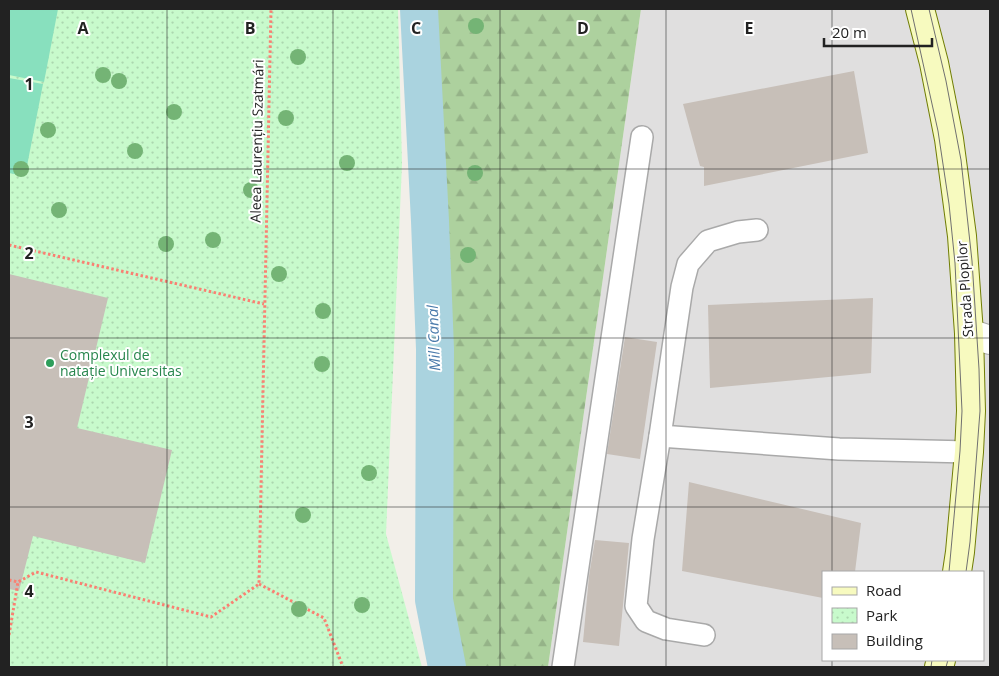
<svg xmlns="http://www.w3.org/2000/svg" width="999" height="676" font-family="'Open Sans',sans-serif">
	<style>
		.residential { fill: #e0dfdf; fill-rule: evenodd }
		.forest { fill: url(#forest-firs) }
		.park { fill: url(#park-dots) }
		.pitch { fill: #88e0be }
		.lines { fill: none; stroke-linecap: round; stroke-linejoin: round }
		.canal { stroke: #aad3df; stroke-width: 38 }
		.building { fill: #c7bfb8 }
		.lane-casing { stroke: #a9a9a9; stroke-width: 24 }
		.street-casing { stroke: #a9a9a9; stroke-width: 30 }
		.secondary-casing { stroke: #707d05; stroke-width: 30 }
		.path { stroke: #fa8072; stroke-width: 3; stroke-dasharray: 2.5 2.5; stroke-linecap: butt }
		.lane { stroke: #fff; stroke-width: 21 }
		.street { stroke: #fff; stroke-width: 28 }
		.secondary { stroke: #f7fabf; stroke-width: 28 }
		.tram { stroke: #707070; stroke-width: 1 }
		.tree { fill: #74b475 }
		.grid { fill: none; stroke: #222; stroke-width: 1; stroke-opacity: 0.55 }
		.leisure-dot { fill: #2e9e5b; stroke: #fff; stroke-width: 2 }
		.labels { text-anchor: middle; stroke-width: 4; stroke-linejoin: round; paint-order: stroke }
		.street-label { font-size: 14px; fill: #222; stroke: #fff }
		.leisure-label { font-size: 14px; fill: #27864d; stroke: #fff; text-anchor: start }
		.water-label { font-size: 15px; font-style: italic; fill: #4a7aab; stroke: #fff }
		.grid-label { font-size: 16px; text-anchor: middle; font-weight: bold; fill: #222; stroke: #fff; stroke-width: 4; stroke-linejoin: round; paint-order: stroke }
	</style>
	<defs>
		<pattern id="forest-firs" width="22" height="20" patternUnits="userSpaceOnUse" patternTransform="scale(1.25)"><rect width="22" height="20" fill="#add19e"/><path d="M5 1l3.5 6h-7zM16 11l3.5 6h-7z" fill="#95b388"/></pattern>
		<pattern id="park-dots" width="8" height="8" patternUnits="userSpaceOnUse" patternTransform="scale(1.25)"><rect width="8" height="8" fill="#c8facc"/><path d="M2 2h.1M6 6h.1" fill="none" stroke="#acd6af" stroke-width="1.8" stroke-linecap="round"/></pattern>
	</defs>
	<rect width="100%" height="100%" fill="#f2efe9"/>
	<path class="residential" d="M 641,9 L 990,9 L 990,667 L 548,667 ZM 823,572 L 983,572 L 983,660 L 823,660 Z"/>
	<polygon class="forest" points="428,9 641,9 548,667 459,667 443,602 438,235"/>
	<polygon class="park" points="9,9 398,9 402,164 386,534 422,667 9,667"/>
	<g class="pitch">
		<polygon points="9,9 58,9 44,82 9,75"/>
		<polygon points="9,78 43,84 25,176 9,173"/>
	</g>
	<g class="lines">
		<polyline class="canal" points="419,9 430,221 435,349 434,600 447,667"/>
	</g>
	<g class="building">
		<polygon points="854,71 868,153 704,186 704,167 700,166 683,104"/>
		<polygon points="9,274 108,298 77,428 172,450 145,563 33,536 19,591 9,589"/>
		<polygon points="873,298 871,373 710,388 708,305"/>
		<polygon points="625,337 657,342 640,459 607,454"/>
		<polygon points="689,482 861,523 855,572 823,572 823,598 682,571"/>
		<polygon points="595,540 629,543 619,646 583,642 589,576"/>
	</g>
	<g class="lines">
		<g class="lane-casing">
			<g id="lane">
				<polyline points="660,436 839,449 969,452"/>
				<polyline points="704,635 666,629 646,621 636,606 643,539 660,436 682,287 688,264 708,241 738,232 757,230"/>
				<polyline points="563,667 642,137"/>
			</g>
		</g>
		<g class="street-casing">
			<polyline id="street" points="969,333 990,340"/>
		</g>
		<g class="secondary-casing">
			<g id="secondary">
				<polyline points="920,9 934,63 949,139 962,236 969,333 971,411 969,452 960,552 957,572"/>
				<polyline points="939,667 941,660"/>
			</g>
		</g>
		<g class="path">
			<polyline points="9,245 264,304"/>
			<polyline points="9,580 18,582 36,572 211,617 259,584 271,9"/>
			<polyline points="259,584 324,618 343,667"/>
			<polyline points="9,635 18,582"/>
		</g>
		<use href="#lane" class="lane"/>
		<use href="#street" class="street"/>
		<use href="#secondary" class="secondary"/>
		<g class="tram">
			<polyline points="911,9 938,131 949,204 955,263 962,411 960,451 949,572"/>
			<polyline points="929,9 946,81 961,160 972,261 979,369 980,411 970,542 966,572"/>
			<polyline points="931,667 932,660"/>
			<polyline points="946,667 948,660"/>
		</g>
	</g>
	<g class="tree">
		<circle cx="476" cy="26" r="8"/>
		<circle cx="298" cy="57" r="8"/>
		<circle cx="103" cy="75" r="8"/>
		<circle cx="119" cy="81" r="8"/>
		<circle cx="174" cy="112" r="8"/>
		<circle cx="286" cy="118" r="8"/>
		<circle cx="48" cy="130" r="8"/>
		<circle cx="135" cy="151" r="8"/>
		<circle cx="347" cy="163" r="8"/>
		<circle cx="21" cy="169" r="8"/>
		<circle cx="475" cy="173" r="8"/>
		<circle cx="251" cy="190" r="8"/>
		<circle cx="59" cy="210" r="8"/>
		<circle cx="213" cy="240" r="8"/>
		<circle cx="166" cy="244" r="8"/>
		<circle cx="468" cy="255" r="8"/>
		<circle cx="279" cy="274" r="8"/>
		<circle cx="323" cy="311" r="8"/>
		<circle cx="322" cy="364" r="8"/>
		<circle cx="369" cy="473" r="8"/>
		<circle cx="303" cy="515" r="8"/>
		<circle cx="362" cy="605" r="8"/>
		<circle cx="299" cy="609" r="8"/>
	</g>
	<path class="grid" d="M 167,9 L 167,667M 333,9 L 333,667M 500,9 L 500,667M 666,9 L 666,667M 832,9 L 832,572M 9,169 L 990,169M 9,338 L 990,338M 9,507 L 990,507M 832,660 L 832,667"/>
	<circle class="leisure-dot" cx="50" cy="363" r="5"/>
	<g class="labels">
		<g class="street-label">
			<text transform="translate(257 141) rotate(-89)" y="5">Aleea Laurențiu Szatmári</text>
			<text transform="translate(965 289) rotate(-94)" y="5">Strada Plopilor</text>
		</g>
		<g class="leisure-label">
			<text x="60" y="360">Complexul de<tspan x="60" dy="16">natație Universitas</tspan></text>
		</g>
		<g class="water-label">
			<text transform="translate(434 338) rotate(-92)" y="5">Mill Canal</text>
		</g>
	</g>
	<g class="grid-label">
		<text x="83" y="34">A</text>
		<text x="250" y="34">B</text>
		<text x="416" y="34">C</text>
		<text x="583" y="34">D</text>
		<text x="749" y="34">E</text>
		<text x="29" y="90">1</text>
		<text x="29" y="259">2</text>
		<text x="29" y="428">3</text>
		<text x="29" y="597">4</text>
	</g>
	<rect width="999" height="676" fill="none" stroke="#222222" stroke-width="20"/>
	<rect x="822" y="571" width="162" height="90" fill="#ffffff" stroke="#a7a7a7"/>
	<rect x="832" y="587" width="25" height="8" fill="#f7fabf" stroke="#a7a7a7"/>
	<text x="866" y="596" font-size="15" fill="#222222">Road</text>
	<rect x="832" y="608" width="25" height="15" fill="url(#park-dots)" stroke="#a7a7a7"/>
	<text x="866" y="621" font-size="15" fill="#222222">Park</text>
	<rect x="832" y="634" width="25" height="15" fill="#c7bfb8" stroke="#a7a7a7"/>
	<text x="866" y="646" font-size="15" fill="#222222">Building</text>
	<path d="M824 38v8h108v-8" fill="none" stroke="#222222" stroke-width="2.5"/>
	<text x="832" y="38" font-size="15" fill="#222222" stroke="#ffffff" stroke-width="4" paint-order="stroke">20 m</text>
</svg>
